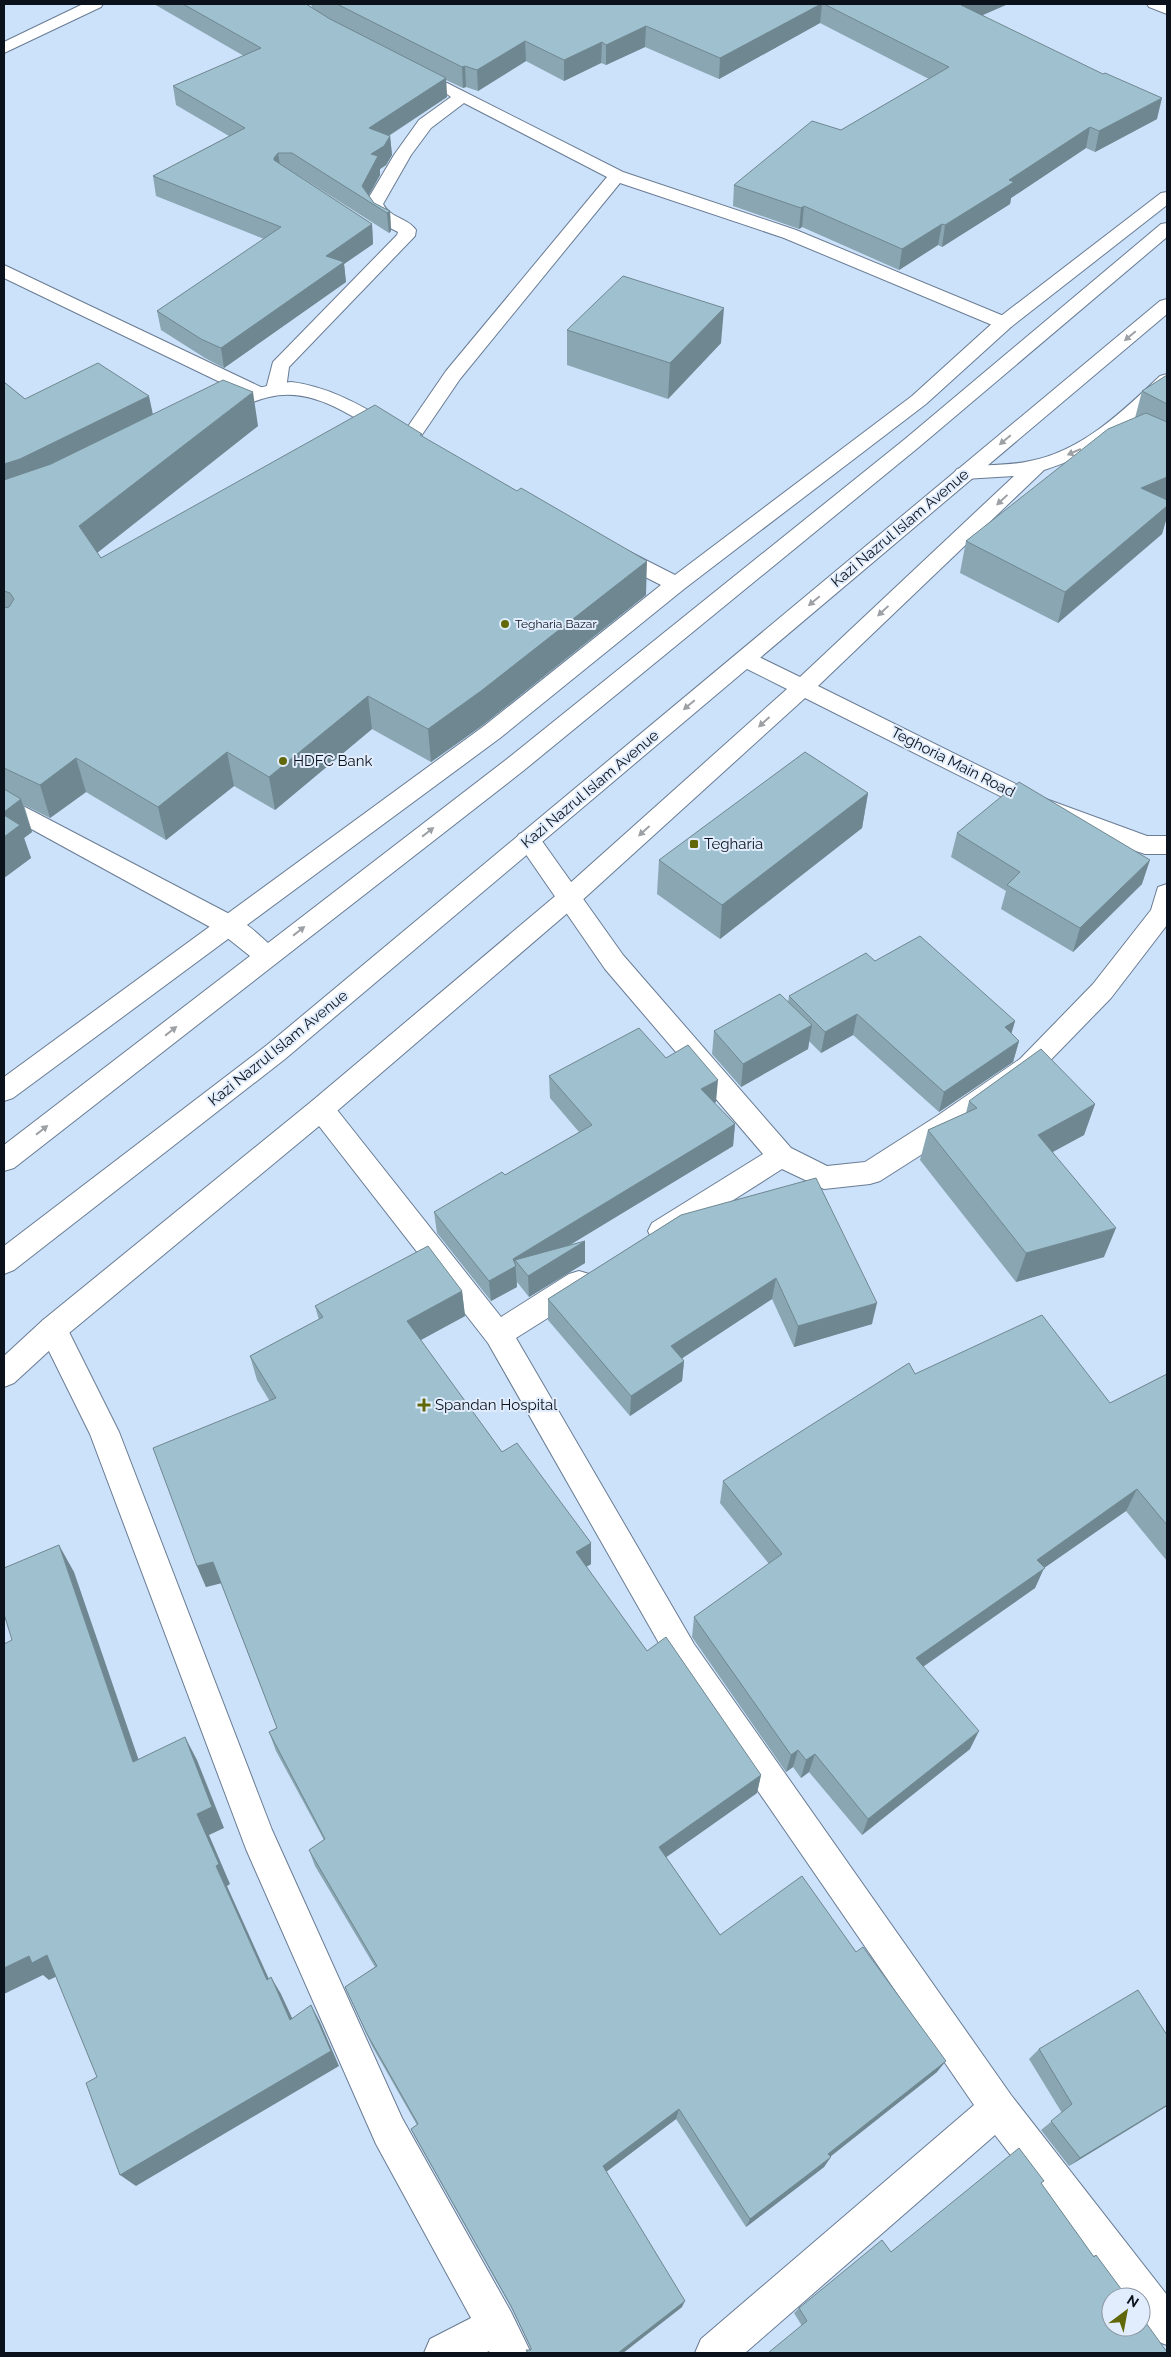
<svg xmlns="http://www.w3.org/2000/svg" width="1171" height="2357" font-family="Raleway,sans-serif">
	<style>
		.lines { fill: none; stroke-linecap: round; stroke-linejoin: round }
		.service-casing { stroke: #697c93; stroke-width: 2 }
		.minor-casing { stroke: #697c93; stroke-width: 2 }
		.tertiary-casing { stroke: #697c93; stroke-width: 2 }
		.primary-casing { stroke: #697c93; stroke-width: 2 }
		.service { fill: #fff; fill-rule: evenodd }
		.minor { fill: #fff; fill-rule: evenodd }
		.tertiary { fill: #fff; fill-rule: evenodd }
		.primary { fill: #fff; fill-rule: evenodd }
		.wall { fill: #89a6b2 }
		.shaded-wall { fill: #6f8791 }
		.building { fill: #9fc1cf; stroke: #6f8791 }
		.oneway { fill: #9da0a4 }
		.poi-dot { fill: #61680a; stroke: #e1edfd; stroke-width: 2 }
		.labels { text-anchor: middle; stroke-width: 4; stroke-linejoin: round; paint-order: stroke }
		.far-poi-label { font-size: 12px; fill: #0b121b; stroke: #e1edfd; text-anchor: start }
		.street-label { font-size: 15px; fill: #0b121b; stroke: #e1edfd }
		.poi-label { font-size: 15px; fill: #0b121b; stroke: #e1edfd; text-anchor: start }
	</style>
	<rect width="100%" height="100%" fill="#cce1fa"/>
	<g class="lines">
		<g class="service-casing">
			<polygon id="service" points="4,796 239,919 242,926 239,933 230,935 221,933 4,814"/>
		</g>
		<g class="minor-casing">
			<g id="minor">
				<polygon points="83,4 103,4 101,7 4,53 4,42"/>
				<polygon points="1147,4 1167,4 1167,14 1149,7"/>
				<path d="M 447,83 L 623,172 L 796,230 L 1011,319 L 1013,323 L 1011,327 L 997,327 L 784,238 L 620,183 L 460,379 L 415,445 L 408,447 L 401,445 L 398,441 L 446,371 L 607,177 L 464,103 L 431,128 L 411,155 L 383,204 C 390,218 408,218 416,230 L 415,236 L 289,367 L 286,389 L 283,393 L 269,393 L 266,389 L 273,362 L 397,235 L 398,232 L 377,221 L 365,204 L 394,155 L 419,120 L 451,97 L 439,88 L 441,85 Z"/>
				<polygon points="4,265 265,389 268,393 265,397 251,397 4,278"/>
				<polygon points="528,831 537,834 623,955 791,1148 827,1166 865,1162 937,1116 1020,1059 1093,984 1151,910 1158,887 1167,884 1167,925 1111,998 1038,1073 957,1132 880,1181 870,1184 824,1189 782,1169 672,1239 662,1243 652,1239 648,1231 652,1223 763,1154 605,969 516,840 519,834"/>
				<path d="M 321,1098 L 330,1101 L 501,1317 L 569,1274 L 579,1271 L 589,1274 L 593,1283 L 589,1292 L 516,1338 L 694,1644 L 1011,2095 L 1167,2295 L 1167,2345 C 1141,2336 1141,2322 1141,2297 L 1120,2297 L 995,2135 L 745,2353 L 695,2353 L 701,2339 L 974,2105 L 672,1666 L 488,1343 L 312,1117 L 308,1109 L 312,1101 Z"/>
				<polygon points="53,1316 63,1320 119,1432 272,1830 402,2118 511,2312 531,2353 490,2353 489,2351 485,2353 424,2353 430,2339 471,2318 376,2144 246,1849 90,1434 38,1329 43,1320"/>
			</g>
		</g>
		<g class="tertiary-casing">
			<g id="tertiary">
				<polygon points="1167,192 1167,205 1011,327 926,404 684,589 500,738 13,1098 4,1101 4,1077 484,726 661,585 606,557 602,552 606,547 613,545 620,547 675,575 912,396 997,319 1161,193"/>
				<path d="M 1167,374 L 1167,390 C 1130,425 1093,455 1044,470 L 818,686 L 1046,799 L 1147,836 L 1167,836 L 1167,854 L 1145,854 L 1136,851 L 1030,811 L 805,698 L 578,904 L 330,1117 L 63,1338 L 14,1383 L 4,1387 L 4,1356 L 43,1320 L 312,1101 L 560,892 L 787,689 L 737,664 L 734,659 L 737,654 L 745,652 L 753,654 L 800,677 L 1014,476 L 964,479 L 957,477 L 954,473 L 957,469 C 980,463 1006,467 1030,461 C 1082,451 1123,411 1160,376 Z"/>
				<path d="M 291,382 C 332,387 365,408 400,428 L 403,432 L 400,436 L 393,438 L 386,436 C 351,416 312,386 269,397 C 251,401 235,411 218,415 L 211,413 L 208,409 L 211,405 C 237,394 262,385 291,382 Z"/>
			</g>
		</g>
		<g class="primary-casing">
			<g id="primary">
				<path d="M 1167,223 L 1167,237 L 919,447 L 523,771 L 14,1168 L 4,1171 L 4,1145 L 250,956 L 221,933 L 218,926 L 221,919 C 240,914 254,931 268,943 L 507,759 L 905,439 L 1161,224 Z"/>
				<polygon points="1167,299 1167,314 285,1059 14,1270 4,1274 4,1246 267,1045 1160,301"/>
			</g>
		</g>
		<use href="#service" class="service"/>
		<use href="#minor" class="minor"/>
		<use href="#tertiary" class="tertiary"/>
		<use href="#primary" class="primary"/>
	</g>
	<g class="wall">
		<polygon points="154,4 306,4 312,7 311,4 1008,4 982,15 1157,119 1095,152 1086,148 1011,198 1010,204 942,247 938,245 899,270 802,227 799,229 733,206 734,185 841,130 929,79 820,23 719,79 645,47 606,65 601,63 564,81 526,61 478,91 466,87 463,88 446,80 447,97 389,136 390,136 392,155 386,165 380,169 380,175 369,196 374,203 390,211 391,231 389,233 293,172 372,224 373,244 344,264 346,282 224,368 205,358 161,330 157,311 264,239 156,196 153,176 229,136 176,105 173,86 244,56"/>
		<polygon points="567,330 721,343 668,399 567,365"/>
		<polygon points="1167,375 1167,517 1162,534 1058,623 960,573 966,541 1135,418 1142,391"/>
		<polygon points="4,382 25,399 258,426 97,553 101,558 422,437 646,595 483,725 431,762 372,729 275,810 234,786 166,840 86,792 50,818 24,805 32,832 24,838 31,858 4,878"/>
		<polygon points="868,793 862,828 720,939 657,894 659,860"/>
		<polygon points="957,833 1142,884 1073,952 1001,909 1006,891 951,857"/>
		<polygon points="875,961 1015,1021 1011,1033 1019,1041 1013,1062 939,1112 853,1035 821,1053 809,1041 808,1049 741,1087 712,1054 714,1031 788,1002 789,996"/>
		<polygon points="666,1058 716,1102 714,1103 735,1124 733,1146 570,1245 585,1263 529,1297 517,1282 517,1287 491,1301 437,1233 434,1212 505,1175 579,1132 550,1098 549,1076"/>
		<polygon points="969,1101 1095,1104 1084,1135 1053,1152 1104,1257 1016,1282 920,1160 928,1130 966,1113"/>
		<polygon points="681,1215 872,1324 794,1347 772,1299 682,1358 684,1361 682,1381 630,1416 548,1320 548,1299"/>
		<polygon points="462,1291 465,1316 420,1340 502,1452 591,1543 591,1564 586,1567 647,1651 761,1775 757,1793 666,1857 720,1935 937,2072 830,2157 824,2167 746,2227 676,2119 606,2172 682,2307 623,2353 527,2353 526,2350 531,2350 531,2349 513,2311 416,2139 411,2129 417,2125 372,2046 345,1987 375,1967 315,1866 309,1850 324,1840 276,1751 269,1732 277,1728 221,1583 206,1587 197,1566 269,1400 257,1380 250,1356 319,1320 315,1306"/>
		<polygon points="915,1374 1110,1403 1167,1374 1167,1561 1126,1511 1044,1568 1035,1588 923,1667 970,1749 862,1835 809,1772 801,1778 793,1767 786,1772 692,1637 694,1617 769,1564 720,1503 723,1481"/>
		<polygon points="1039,2049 1167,2106 1069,2166 1041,2130 1062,2113 1029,2059"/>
		<polygon points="1041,2183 1093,2256 1096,2255 1166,2353 802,2326 794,2313 799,2308 891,2252"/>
	</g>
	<g class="shaded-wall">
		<polygon points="821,4 822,4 820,23 719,79 720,58"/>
		<polygon points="964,4 1008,4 958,26 961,5"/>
		<polygon points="646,26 645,47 606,65 606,45"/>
		<polygon points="525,41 526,61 478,91 477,70"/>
		<polygon points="602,42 601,63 564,81 564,60"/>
		<polygon points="465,66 466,87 463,88 462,67"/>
		<polygon points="446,78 447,97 371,147 369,128"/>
		<polygon points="1162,98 1157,119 1095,152 1099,131"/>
		<polygon points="1090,127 1086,148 1011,198 1010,204 942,247 945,225 1009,180"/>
		<polygon points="390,136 392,155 386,165 380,169 380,175 366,200 362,186 371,154"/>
		<polygon points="278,153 281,172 276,177 274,158"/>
		<polygon points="804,206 802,227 799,229 801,208"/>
		<polygon points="390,211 391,231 389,233 387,213"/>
		<polygon points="372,224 373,244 344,264 346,282 224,368 221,348 326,256"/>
		<polygon points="942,224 938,245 899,270 902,249"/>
		<polygon points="724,308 721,343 668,399 670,363"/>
		<polygon points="253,392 258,426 88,560 79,526"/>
		<polygon points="149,396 156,429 4,500 4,464"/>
		<polygon points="1167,477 1167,504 1141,488"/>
		<polygon points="1167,506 1167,517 1162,534 1058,623 1065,592"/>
		<polygon points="647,561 646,595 483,725 431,762 428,729"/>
		<polygon points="368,696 372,729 275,810 269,777"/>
		<polygon points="227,752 234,786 166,840 158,807"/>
		<polygon points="76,758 86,792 50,818 40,785"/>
		<polygon points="868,793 862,828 720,939 722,905"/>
		<polygon points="21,799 32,832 24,838 31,858 4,878 4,812"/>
		<polygon points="1150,860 1142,884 1073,952 1080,928"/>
		<polygon points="857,1014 853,1035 821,1053 825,1032"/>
		<polygon points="1015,1021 1009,1042 1005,1027"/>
		<polygon points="812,1025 808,1049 741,1087 743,1064"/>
		<polygon points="1019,1041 1013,1062 939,1112 944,1092"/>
		<polygon points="718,1080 716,1102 699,1111 701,1089"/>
		<polygon points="1095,1104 1084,1135 1028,1165 1038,1135"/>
		<polygon points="735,1124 733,1146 525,1272 515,1260 517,1287 491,1301 489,1281 513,1259"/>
		<polygon points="1116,1228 1104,1257 1016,1282 1026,1253"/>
		<polygon points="585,1241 585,1263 529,1297 528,1276"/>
		<polygon points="776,1278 772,1299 669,1367 671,1346"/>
		<polygon points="462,1291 465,1316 410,1346 407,1321"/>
		<polygon points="877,1303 872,1324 794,1347 798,1326"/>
		<polygon points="684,1361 682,1381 630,1416 631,1396"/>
		<polygon points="1137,1489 1126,1511 1044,1568 1035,1588 908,1677 916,1658 1037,1560"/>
		<polygon points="591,1543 591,1564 576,1573 576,1552"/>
		<polygon points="59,1545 74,1572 147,1784 133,1762"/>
		<polygon points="213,1562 222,1583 206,1587 197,1566"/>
		<polygon points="979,1731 970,1749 862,1835 868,1819"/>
		<polygon points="185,1737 197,1760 224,1828 209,1835 230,1884 227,1886 277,1997 267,1980 216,1866 197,1814"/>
		<polygon points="798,1750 793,1767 786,1772 791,1755"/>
		<polygon points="815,1754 809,1772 801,1778 806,1760"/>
		<polygon points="761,1775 757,1793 658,1863 659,1847"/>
		<polygon points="47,1955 64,1973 49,1980 43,1975 4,1994 4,1968 29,1956"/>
		<polygon points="271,1977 281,1994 300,2035 290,2020"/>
		<polygon points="311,2005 320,2022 339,2066 136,2186 120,2175"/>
		<polygon points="946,2061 937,2072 822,2163 828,2154"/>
		<polygon points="1167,2105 1167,2106 1069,2166 1080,2158"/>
		<polygon points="679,2109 676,2119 602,2175 603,2166"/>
		<polygon points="831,2157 824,2167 746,2227 750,2219"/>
		<polygon points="685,2301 682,2307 623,2353 618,2353"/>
	</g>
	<g class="building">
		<polygon points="183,4 306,4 330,19 446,78 369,128 390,136 384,146 371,154 378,156 362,186 374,203 390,211 387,213 292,153 278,153 274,158 274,160 372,224 326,256 344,262 221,348 201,339 157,311 281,227 153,176 245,128 173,86 261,48"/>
		<polygon points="337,4 821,4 720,58 646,26 606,45 602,42 564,60 525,41 477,70 465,66 462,67"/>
		<polygon points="824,4 964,4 961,5 1103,74 1105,73 1162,98 1099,131 1090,127 1009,180 1014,182 945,225 942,224 902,249 804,206 801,208 734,185 812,121 841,130 949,67"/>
		<polygon points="623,276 724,308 670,363 567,330"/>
		<polygon points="98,363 149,396 20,459 4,464 4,382 25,399"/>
		<polygon points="1167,375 1167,404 1142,391"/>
		<polygon points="223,380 253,392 79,526 101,558 375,405 422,434 420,435 517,491 521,488 647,561 481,691 428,729 368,696 269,777 227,752 158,807 76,758 40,785 4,768 4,608 9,607 14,599 10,593 4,591 4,480 51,464"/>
		<polygon points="1146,413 1167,422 1167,477 1141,488 1167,500 1167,506 1065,592 966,541 1108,429"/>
		<polygon points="805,752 868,793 722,905 659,860"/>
		<polygon points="1019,782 1150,860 1080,928 1007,885 1020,872 957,833"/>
		<polygon points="4,789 21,799 4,812"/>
		<polygon points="4,815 20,825 4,837"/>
		<polygon points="920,936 1015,1021 1005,1027 1019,1041 944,1092 857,1014 825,1032 789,996 866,953 875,961"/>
		<polygon points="780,994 812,1025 743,1064 714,1031"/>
		<polygon points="639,1028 666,1058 688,1045 718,1080 701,1089 735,1124 513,1259 516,1266 489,1281 434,1212 502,1172 505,1175 592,1125 549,1076"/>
		<polygon points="1041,1049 1095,1104 1038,1135 1116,1228 1026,1253 928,1130 977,1108 969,1101"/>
		<polygon points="816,1178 877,1303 798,1326 776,1278 671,1346 684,1361 631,1396 548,1299 681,1215"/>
		<polygon points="585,1241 528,1276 515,1260"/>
		<polygon points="428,1246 462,1291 407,1321 502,1452 517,1443 591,1543 576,1552 647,1651 666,1637 761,1775 659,1847 720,1935 802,1876 856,1952 863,1947 946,2061 828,2154 831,2157 750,2219 679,2109 603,2166 685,2301 618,2353 528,2353 526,2350 531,2350 531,2348 511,2306 411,2129 418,2124 367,2034 345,1987 377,1966 309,1850 325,1839 269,1732 277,1728 213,1562 197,1566 153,1448 276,1398 250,1356 323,1317 315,1306"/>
		<polygon points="1042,1315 1110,1403 1167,1374 1167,1525 1137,1489 1037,1560 1045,1568 916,1658 979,1731 868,1819 815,1754 806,1760 798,1750 791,1755 694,1617 782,1554 723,1481 909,1363 915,1374"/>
		<polygon points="59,1545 133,1762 185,1737 212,1807 197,1814 219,1864 216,1866 267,1980 271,1977 290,2020 311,2005 331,2051 120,2175 86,2083 97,2077 47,1955 32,1963 29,1956 4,1968 4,1644 12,1640 4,1614 4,1568"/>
		<polygon points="1138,1990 1167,2035 1167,2105 1080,2158 1051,2121 1072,2104 1039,2049"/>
		<polygon points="1019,2148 1044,2181 1041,2183 1094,2257 1096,2255 1127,2297 1111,2297 1111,2327 1141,2327 1141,2316 1167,2352 1166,2353 768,2353 807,2321 799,2308 882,2240 891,2252"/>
	</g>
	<defs><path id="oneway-solid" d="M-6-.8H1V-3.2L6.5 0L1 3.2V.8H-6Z" transform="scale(1.25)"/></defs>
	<g class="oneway">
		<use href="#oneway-solid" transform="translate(1130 336) rotate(140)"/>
		<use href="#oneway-solid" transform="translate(1005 440) rotate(140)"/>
		<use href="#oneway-solid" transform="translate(1074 452) rotate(156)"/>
		<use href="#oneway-solid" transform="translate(1002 500) rotate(137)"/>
		<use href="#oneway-solid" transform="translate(814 601) rotate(140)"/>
		<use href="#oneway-solid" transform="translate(883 611) rotate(137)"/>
		<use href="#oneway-solid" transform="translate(689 705) rotate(140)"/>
		<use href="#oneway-solid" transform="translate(764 722) rotate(138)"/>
		<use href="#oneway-solid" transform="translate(644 831) rotate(138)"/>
		<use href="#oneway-solid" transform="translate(428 832) rotate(-38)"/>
		<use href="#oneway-solid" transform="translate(299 931) rotate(-38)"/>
		<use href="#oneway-solid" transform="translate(171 1031) rotate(-38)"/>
		<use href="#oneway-solid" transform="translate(42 1130) rotate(-38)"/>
	</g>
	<g class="poi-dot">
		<circle cx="505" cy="624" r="5"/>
		<circle cx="283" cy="761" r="5"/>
		<rect x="689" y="839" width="10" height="10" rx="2.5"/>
		<path d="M421.5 1397.5h5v5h5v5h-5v5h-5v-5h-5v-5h5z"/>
	</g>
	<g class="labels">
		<g class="far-poi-label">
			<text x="515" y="628">Tegharia Bazar</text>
		</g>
		<g class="street-label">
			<text transform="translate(900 528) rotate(-40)" y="5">Kazi Nazrul Islam Avenue</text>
			<text transform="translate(953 762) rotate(27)" y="5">Teghoria Main Road</text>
			<text transform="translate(590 789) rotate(-40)" y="5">Kazi Nazrul Islam Avenue</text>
			<text transform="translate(278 1048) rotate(-39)" y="5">Kazi Nazrul Islam Avenue</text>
		</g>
		<g class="poi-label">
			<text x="293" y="766">HDFC Bank</text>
			<text x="704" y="849">Tegharia</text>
			<text x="435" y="1410">Spandan Hospital</text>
		</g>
	</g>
	<rect width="1171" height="2357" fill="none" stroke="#0b121b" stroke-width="10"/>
	<g transform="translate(1126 2312) rotate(32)"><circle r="24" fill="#e1edfd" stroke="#8b95a3"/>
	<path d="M0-4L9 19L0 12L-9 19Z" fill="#61680a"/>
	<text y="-8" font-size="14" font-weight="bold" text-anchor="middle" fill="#0b121b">N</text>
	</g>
</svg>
